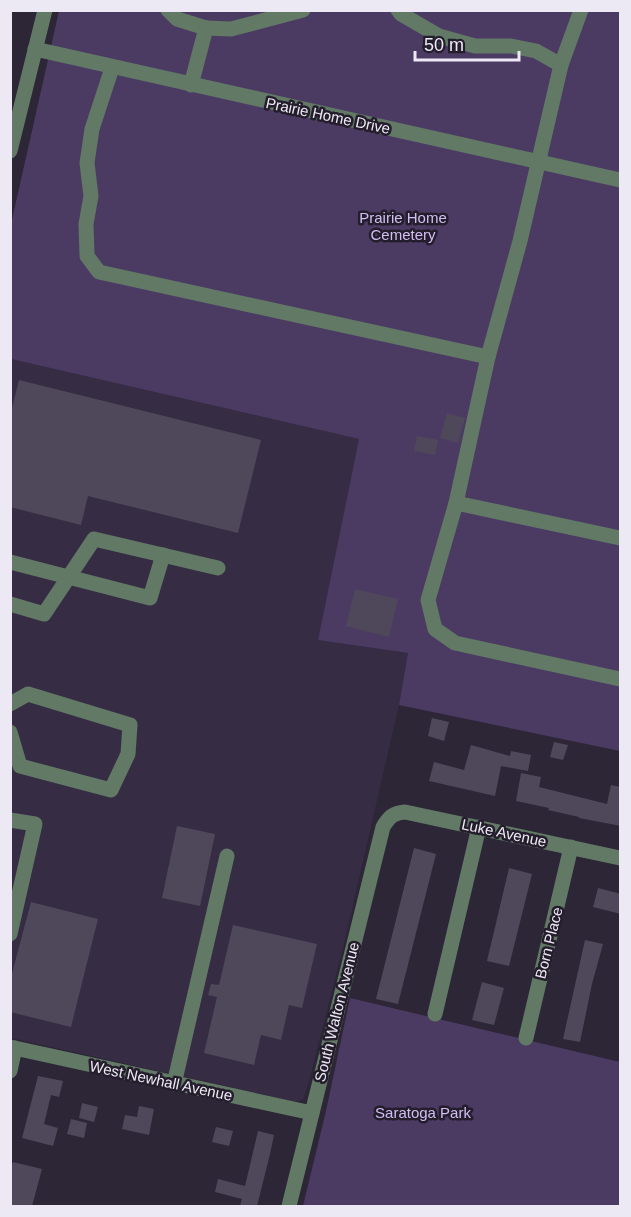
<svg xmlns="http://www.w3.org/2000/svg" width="631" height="1217" font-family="Helvetica,sans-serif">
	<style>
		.built { fill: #362d44 }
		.green { fill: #4b3b63 }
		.building { fill: #4f485a }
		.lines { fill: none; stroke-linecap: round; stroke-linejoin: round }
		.minor { stroke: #617965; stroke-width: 15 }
		.labels { text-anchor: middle; stroke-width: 5; stroke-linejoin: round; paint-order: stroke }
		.street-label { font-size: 15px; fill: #ede9f4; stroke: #231d2c }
		.park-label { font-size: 15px; fill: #d2bef2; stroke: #231d2c }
	</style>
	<rect width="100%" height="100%" fill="#2c2637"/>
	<polygon class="built" points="11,359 359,439 318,640 408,653 399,705 343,948 308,1085 303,1099 297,1102 11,1038"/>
	<g class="green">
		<polygon points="59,11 620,11 620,751 399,705 408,653 318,640 359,439 11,359 11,224"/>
		<polygon points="350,998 620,1062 620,1206 303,1206 326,1111"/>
	</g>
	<g class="building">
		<polygon points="19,380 261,440 238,533 88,496 81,525 10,507 10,408 12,408"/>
		<polygon points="447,413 465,418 458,443 440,438"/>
		<polygon points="417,436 438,440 435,455 414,451"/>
		<polygon points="355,589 398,599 389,637 346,626"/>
		<polygon points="432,718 449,722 444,741 428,736"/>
		<polygon points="554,742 568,745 563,760 550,757"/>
		<polygon points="471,745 510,756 511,751 531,755 528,771 501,766 495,796 429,781 434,762 464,770"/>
		<polygon points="521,773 541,777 539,787 607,804 611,785 621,787 621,826 579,818 579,817 548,810 549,808 516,801"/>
		<polygon points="177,826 215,834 200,906 162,898"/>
		<polygon points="414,848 436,854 398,1004 376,999"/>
		<polygon points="509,868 532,874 509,966 487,961"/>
		<polygon points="598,888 621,894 621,914 593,907"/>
		<polygon points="31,902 98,919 71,1027 10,1012 10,981"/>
		<polygon points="233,925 317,944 302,1008 289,1005 281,1040 261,1035 254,1065 204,1053 217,997 208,995 211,984 219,985"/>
		<polygon points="585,940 603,944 592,984 580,1042 563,1039"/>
		<polygon points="482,982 504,988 494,1025 472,1020"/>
		<polygon points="38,1076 63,1081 59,1097 51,1095 44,1124 58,1128 53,1146 22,1138"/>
		<polygon points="82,1103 98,1107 94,1122 79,1118"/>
		<polygon points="139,1106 154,1109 149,1135 122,1129 125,1115 137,1117"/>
		<polygon points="71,1119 87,1123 84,1138 67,1134"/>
		<polygon points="216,1127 233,1131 229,1146 212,1142"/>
		<polygon points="258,1131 274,1135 270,1154 257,1206 240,1206 242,1199 215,1192 218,1179 245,1186"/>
		<polygon points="13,1162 42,1169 32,1206 10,1206 10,1170"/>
	</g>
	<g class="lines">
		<g class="minor">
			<polyline points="168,10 177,19 206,28"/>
			<polyline points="398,10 401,14 439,36 475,46 511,46 536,51 561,65"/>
			<polyline points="581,10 561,65 520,241 488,357 456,503 428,600 435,629 455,643 620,679"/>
			<polyline points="35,49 620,180"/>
			<polyline points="112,68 92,129 87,163 91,196 86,224 87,256 99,272 488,357"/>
			<polyline points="191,85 206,28 231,29 303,10"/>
			<polyline points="10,151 45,10"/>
			<polyline points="456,503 620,538"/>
			<polyline points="10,562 150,598 163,555"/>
			<polyline points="10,604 44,614 94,539 218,568"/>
			<polyline points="10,704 28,694 130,725 128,754 111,790 20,766 10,732"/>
			<polyline points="10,820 35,824 10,934"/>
			<polyline points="435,1014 479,827"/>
			<polyline points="526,1038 571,847"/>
			<polyline points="10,1047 312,1113"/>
			<polyline points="10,1071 15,1048"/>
			<polyline points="174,1084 227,856"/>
			<path d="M 289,1206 L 383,827 C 389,817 393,813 405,812 L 620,858"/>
		</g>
	</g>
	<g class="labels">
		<g class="street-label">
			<text transform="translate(328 116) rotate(12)" y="5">Prairie Home Drive</text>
			<text transform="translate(504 833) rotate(12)" y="5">Luke Avenue</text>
			<text transform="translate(549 943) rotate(-76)" y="5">Born Place</text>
			<text transform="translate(337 1012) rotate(-76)" y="5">South Walton Avenue</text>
			<text transform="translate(161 1081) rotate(12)" y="5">West Newhall Avenue</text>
		</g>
		<g class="park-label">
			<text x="403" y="223">Prairie Home<tspan x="403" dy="17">Cemetery</tspan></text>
			<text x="423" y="1118">Saratoga Park</text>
		</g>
	</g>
	<rect width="631" height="1217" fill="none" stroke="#ede9f4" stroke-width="24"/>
	<path d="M415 51v9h104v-9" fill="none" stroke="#ede9f4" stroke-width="3"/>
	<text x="424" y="51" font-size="18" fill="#ede9f4" stroke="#231d2c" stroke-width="4.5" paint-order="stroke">50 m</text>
</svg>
